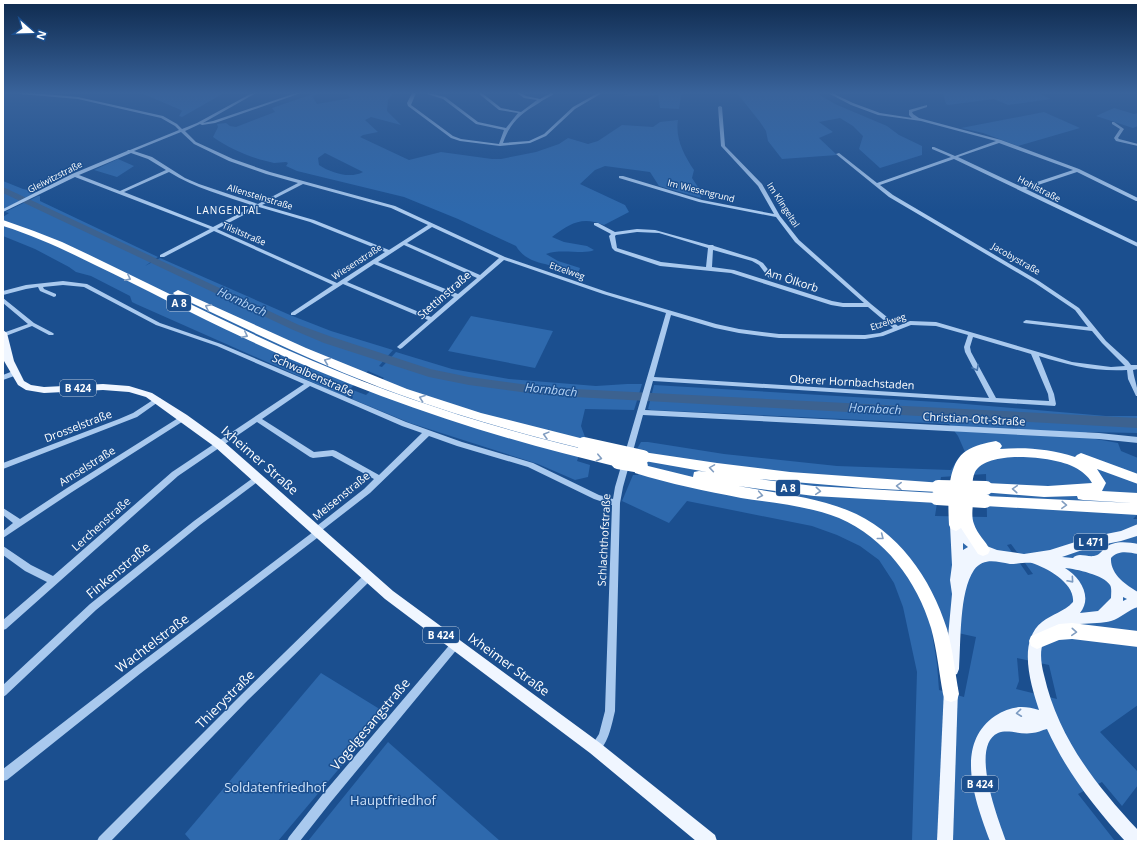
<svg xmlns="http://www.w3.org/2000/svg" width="1141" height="844" font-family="'Open Sans',sans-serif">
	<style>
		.green { fill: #2e69ad; fill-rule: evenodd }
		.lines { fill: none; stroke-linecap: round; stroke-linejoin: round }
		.river { fill: #3c6290; fill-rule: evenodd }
		.minor { fill: #a9c9ee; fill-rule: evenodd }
		.major { fill: #f0f6ff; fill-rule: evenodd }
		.highway { fill: #fff; fill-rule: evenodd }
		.rail { stroke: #fff; stroke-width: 3; stroke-dasharray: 10 4.5; stroke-linecap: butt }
		.major-bridge { stroke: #f0f6ff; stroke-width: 14 }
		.highway-bridge { stroke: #fff; stroke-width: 14 }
		.oneway { stroke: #829ec1 }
		.oneway2 { stroke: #4674ac }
		.oneway3 { stroke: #7b9ac1 }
		.labels { text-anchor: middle; stroke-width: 3; stroke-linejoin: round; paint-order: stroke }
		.far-street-label { font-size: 9px; fill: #fff; stroke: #1b4f8f }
		.far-neighbourhood-label { font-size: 10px; letter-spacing: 1px; fill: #fff; stroke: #1b4f8f }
		.shield { fill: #1b4f8f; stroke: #bbcadd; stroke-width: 1 }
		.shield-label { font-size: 10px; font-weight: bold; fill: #fff }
		.street-label { font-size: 11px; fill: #fff; stroke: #1b4f8f }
		.water-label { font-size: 12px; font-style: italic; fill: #b5d3f5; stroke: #1b4f8f }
		.near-street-label { font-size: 13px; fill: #fff; stroke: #1b4f8f }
		.near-park-label { font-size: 13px; fill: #cfe3fa; stroke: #1b4f8f }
	</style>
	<rect width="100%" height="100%" fill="#1b4f8f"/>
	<g class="green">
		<polygon points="141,93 224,93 182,117 179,116 182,111 181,110"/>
		<path d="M 316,93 L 320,93 L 312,96 L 317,104 L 351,98 L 346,93 L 393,93 L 388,100 L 387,111 L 401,125 L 371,117 L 365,120 L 378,132 L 363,135 L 360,137 L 409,160 L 441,152 L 492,159 L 501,159 L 536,152 L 559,144 L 568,138 L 588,144 L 598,141 L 622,125 L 653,127 L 660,122 L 678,120 C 675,138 684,155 694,170 L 692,178 L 698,187 L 701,198 L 659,186 L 650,172 L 605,166 L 595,170 L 580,184 L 625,205 L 629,212 L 604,225 C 582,216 570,223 552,237 L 564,242 L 587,246 L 594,250 C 585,255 560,248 546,254 L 558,261 L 580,268 L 579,271 L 577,271 C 557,264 528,267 516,246 L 458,219 L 404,197 L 297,171 L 286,166 L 288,163 L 286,162 C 282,162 278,163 274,163 C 253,159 230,149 213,137 L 218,127 L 217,124 L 226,123 L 230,126 L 236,127 L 275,112 L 272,108 ZM 325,153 L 363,172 C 350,179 331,173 319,165 L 318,158 Z"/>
		<polygon points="632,93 687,93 681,95 679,109 660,108 658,95 623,96"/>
		<polygon points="737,93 821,93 818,94 835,104 887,126 899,135 922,146 922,155 880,168 859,149 863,136 853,126 840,118 819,122 833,132 819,138 837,155 782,159 768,141 766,131 760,122"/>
		<polygon points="943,93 1038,93 1051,99 1008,105 994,99 948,105 946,104"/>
		<polygon points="1114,108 1134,114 1138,113 1138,126 1133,128 1096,116"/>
		<polygon points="1044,112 1080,128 1018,146 983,133 961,128"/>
		<polygon points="118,159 134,166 117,177 94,170"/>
		<polygon points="3,181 23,189 38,192 3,209"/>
		<path d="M 38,196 L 40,196 L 40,201 L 158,257 L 145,266 L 160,258 L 290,315 L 331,331 L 393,350 L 379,366 L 382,367 L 396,352 L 452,369 L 509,379 L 596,386 L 627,384 L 642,384 L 635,407 L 634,410 L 585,409 L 581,426 L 585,437 L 577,461 L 590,465 L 588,477 L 575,480 L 538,464 L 410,423 L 352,399 L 353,397 L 349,395 L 345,397 L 339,394 L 136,304 L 132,302 L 130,296 L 91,276 L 76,272 L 69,267 L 35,249 L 3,236 L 3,217 L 9,213 L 5,212 ZM 368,371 L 384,378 L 366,395 L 350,389 Z"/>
		<polygon points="471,316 553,331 535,368 448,351"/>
		<path d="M 654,385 L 954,403 L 1106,416 L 1138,416 L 1138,433 L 1086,432 L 1096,439 L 1118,443 L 1121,451 L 1138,458 L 1138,514 L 1133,519 L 1138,519 L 1138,705 L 1100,732 L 1138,772 L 1138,785 L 1122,806 L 1102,782 L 1078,794 L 1115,841 L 912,841 L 917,672 L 903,607 L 894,583 L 879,560 L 860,546 L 837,535 L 812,526 L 687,501 L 669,523 L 622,501 L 633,475 L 638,475 L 645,450 L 637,449 L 641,442 L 648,442 L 724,454 L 837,466 L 951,470 L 959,457 L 965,452 L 958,436 L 949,424 L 651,410 L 648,409 ZM 986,474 L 987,517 L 935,516 L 941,477 ZM 1011,544 L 1033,574 L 1028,575 L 1007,545 ZM 931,627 L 976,637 L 964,697 L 939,690 L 937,664 ZM 1017,658 L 1049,665 L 1057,699 L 1016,689 L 1019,681 Z"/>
		<polygon points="321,673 386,713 278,841 191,841 185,834"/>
		<polygon points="388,742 500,841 308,841"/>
	</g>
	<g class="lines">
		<polygon class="river" points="3,187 299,325 332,337 430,369 469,377 536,386 575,389 1138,418 1138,428 575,397 536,394 469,385 429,377 324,343 291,329 3,193"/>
		<g class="minor">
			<path d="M 18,93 L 31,93 L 78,97 L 163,116 L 177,124 L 182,129 L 197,123 L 252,93 L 256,93 L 203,123 L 213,121 L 296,93 L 301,93 L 215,123 L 202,125 L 200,124 L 185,131 L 196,142 L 233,159 L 270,172 L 395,206 L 505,257 L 607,292 L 716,324 L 739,329 L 779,334 L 865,335 L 880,333 L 893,328 L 868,307 L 843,307 L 831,305 L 731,273 L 660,266 L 615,251 L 612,248 L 609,236 L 611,234 L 594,225 L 594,223 L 598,223 L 615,232 L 637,229 L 655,230 L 709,245 L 713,245 L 714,246 L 756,259 L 763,263 L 774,277 L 771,279 L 769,278 L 759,265 L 752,261 L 713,250 L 712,267 L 734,270 L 832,301 L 843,303 L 864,303 L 795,242 L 776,217 L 699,202 L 619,178 L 619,176 L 623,176 L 702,200 L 774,214 L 758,186 L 721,146 L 718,107 L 720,106 L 722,107 L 725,146 L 762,184 L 780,216 L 799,240 L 871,304 L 898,326 L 910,321 L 936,322 L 1072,362 L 1111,367 L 1125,366 L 1102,343 L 1092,331 L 1024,323 L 1023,322 L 1026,320 L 1088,327 L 1075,310 L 1035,283 L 889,197 L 836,154 L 839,153 L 877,183 L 951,157 L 932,149 L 932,147 L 934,147 L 955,156 L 996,141 L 921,121 L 878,115 L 851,105 L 828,93 L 832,93 L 853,103 L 880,113 L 912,118 L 909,115 L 909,110 L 927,105 L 927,107 L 912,112 L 913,114 L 919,118 L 1001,140 L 1079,169 L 1138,198 L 1138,201 L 1136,201 L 1077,172 L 1026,189 L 1138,243 L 1138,247 L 954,159 L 880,185 L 893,195 L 1039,281 L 1079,308 L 1106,341 L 1128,361 L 1131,365 L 1138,365 L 1138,369 L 1133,370 C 1134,379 1138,387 1138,396 L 1136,396 L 1128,379 L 1127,370 C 1096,372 1068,365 1039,356 L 1054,394 L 1056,404 L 1055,406 L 653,381 L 645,410 L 1099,433 L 1138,437 L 1138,443 L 1099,439 L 643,415 L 623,487 L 620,503 L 615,711 C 612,723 608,748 595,753 L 591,752 L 590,748 L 599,734 L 605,711 L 612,505 L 594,499 L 528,467 L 457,446 L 429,436 L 370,493 L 321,531 L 322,533 L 321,535 L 141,673 L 7,780 L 3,781 L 3,769 L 135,667 L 313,532 L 313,529 L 364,489 L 374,479 L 332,456 L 313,458 L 310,457 L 257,422 L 178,476 L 6,629 L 3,630 L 3,620 L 47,582 L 25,571 L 3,555 L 3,546 L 31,565 L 53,576 L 172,472 L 304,384 L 217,346 L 156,325 L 84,287 L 63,285 L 43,287 L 44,289 L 56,294 L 56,296 L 54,297 L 40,291 L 38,287 L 26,289 L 3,295 L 3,291 L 26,285 L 63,281 L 87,284 L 160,323 L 221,344 L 406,422 L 462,442 L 533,463 L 599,495 L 613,499 L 615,487 L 666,313 L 603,294 L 504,260 L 402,348 L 400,349 L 397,347 L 398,346 L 428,320 L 343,284 L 295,315 L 291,315 L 291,313 L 333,285 L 214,231 L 164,257 L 160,257 L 160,255 L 210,229 L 75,177 L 3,212 L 3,209 L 72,174 L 127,151 L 128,150 L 130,150 L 179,130 L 175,126 L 161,118 L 78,99 L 20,94 ZM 181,132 L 194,144 L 229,161 L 266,174 L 298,183 L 258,204 L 199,184 L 185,178 L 152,157 L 134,151 ZM 999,143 L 1073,170 L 1022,187 L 958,157 ZM 131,153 L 148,159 L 166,170 L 120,191 L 79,175 ZM 169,172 C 195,188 225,196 254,206 L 213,227 L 124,192 ZM 303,184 L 391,208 L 428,225 L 389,250 L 314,220 L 262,205 ZM 259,207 L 310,222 L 385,252 L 337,283 L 217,229 ZM 432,227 L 499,258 L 480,275 L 407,243 ZM 637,232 L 659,233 L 708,248 L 706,267 L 661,262 L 617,248 L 615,236 L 616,235 ZM 404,245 L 477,278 L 458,294 L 378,262 ZM 374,264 L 454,297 L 431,317 L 347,282 ZM 671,315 L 715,328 L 739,333 L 779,338 L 865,339 L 883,336 L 911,325 L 936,326 L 968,335 L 964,347 L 965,352 L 989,398 L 654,377 ZM 973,337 L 1031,354 L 1048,394 L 1049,401 L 996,398 L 971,352 L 970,347 ZM 310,386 L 402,426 L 422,433 L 379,475 L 336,451 L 333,450 L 314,452 L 262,419 Z"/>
			<path d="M 412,93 L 416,93 L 411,105 L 453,136 L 461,139 L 499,144 L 504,130 L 476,124 L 443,99 L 424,93 L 429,93 L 445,97 L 478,122 L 506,128 L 518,113 L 499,110 L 478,93 L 482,93 L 501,108 L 521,112 L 537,100 L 524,98 L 517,93 L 521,93 L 526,96 L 540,99 L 551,93 L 555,93 C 550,97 544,99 539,103 C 520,114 510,123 503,143 L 529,141 L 544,134 L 573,107 L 598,93 L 602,93 L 575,109 L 546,136 L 530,143 L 500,146 L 460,141 L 451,138 L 408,106 L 407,103 Z"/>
			<polygon points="1112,122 1114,122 1124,129 1118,138 1119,139 1138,144 1138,146 1116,141 1114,138 1120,129 1112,124"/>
			<polygon points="3,298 34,323 53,333 54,334 53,335 49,335 32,326 3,337 3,333 28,324 3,303"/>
			<polygon points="13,371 17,371 18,373 17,375 3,380 3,375"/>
			<polygon points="156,398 160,398 161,400 137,417 3,469 3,463 119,419 133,413"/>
			<polygon points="183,415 185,416 186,418 185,420 72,492 3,538 3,531 13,523 3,515 3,508 20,519 67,488"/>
			<polygon points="257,475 260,476 261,478 260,480 200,525 96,610 6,695 3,697 3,685 90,604 194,521"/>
			<polygon points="368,573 371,574 372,577 371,580 248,700 111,841 97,841 99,837 242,694 365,574"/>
			<polygon points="455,640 458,642 460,645 458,648 330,803 300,841 287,841 289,837 322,795 452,642"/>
		</g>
		<g class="major">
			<polygon points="3,330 7,333 14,361 24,381 31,385 44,387 103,384 129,386 152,393 187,415 223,441 393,591 600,743 715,835 717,841 696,841 590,753 385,599 215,447 146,397 129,392 103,390 44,393 26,390 18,385 4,361"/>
			<path d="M 956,520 L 960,522 L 972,536 L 984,545 L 997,550 L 1024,554 L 1050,550 L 1091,537 L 1121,531 L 1138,524 L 1137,536 L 1121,541 L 1091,547 L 1062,557 L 1073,558 C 1078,552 1086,557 1094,556 C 1099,555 1101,552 1104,549 C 1113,540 1127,542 1138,544 L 1138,554 C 1128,552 1118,550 1111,558 C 1110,574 1126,585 1138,592 L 1138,607 C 1128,610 1121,618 1111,621 C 1096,625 1062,622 1052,630 C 1038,641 1040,660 1044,675 C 1058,737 1095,784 1137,829 L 1138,832 L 1137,841 L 1125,841 C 1094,807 1066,771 1047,729 C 1042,730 1037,733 1032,733 C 1021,735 1008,729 998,733 C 969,746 999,821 1006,841 L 990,841 C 976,803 953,745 995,716 C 1010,706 1023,705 1039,710 C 1031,685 1017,642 1042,622 C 1052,614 1064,612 1073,602 C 1075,583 1047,568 1032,563 C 1027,562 1016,564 1010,564 C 997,562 984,557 974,570 C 959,592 961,642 959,669 L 957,674 L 952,676 L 947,674 L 945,669 L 952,594 L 950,580 L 952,565 L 950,525 L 952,522 ZM 963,543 L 968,547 L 963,550 ZM 1065,568 C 1076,569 1104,575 1110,585 C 1112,588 1111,594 1111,598 L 1098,611 L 1080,613 C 1093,597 1080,577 1065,568 ZM 1123,597 L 1127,599 L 1123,601 Z"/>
			<polygon points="951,682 956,684 958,689 953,841 937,841 944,689 946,684"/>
		</g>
		<g class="highway">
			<path d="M 3,220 L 34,231 L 62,242 C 146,281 228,325 313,361 C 412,403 513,434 618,457 L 622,459 L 624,462 L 622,465 L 618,467 C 486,436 367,396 244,338 C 194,315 145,289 95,265 C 65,250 35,236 3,226 Z"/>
			<path d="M 178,290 L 306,348 L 407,389 L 481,413 L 584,439 L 588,441 L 590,444 L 588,447 L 584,449 C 521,434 459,416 398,394 C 322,366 248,330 175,295 L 173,293 Z"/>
			<path d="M 996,441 L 1000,443 L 1002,446 L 1000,449 C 1026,447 1050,449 1075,457 L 1077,455 L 1081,453 L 1138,474 L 1138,484 L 1097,469 L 1106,483 L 1102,491 L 1138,493 L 1138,515 L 985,506 L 980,505 L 978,501 L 980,497 L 985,496 L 1133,503 L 1083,500 L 1078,499 L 1077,496 L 1044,497 L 981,492 L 979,488 L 981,484 L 986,483 L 1048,486 L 1092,483 C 1088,476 1082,471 1074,467 C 1055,457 988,449 975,472 C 971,480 973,491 973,500 C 973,508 971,516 974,524 C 977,534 986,541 990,550 L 988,554 L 983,556 L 978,554 L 961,528 L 956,531 L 951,529 L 949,525 C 948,504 946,464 966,451 C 975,445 986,443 996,441 Z"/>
			<path d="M 643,452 L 717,463 L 790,472 L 943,483 L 945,487 L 943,491 L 938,492 L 864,488 L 759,479 L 814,486 L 937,493 L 942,494 L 944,498 L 942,502 L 937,503 L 814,496 L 738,486 C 774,493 812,496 847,510 C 898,530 931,578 947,629 C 953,650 955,672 959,694 L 957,700 L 951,702 L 945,700 L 943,694 C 939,672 937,650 931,628 C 917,581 885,538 839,518 C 809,506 773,503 741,498 C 706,491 670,484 635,473 L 634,469 L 635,465 L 640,464 L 693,477 L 694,472 L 699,471 L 707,472 L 639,460 L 637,457 L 639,454 Z"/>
			<polygon points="1072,623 1138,631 1138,647 1072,639 1059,640 1037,649 1031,646 1029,641 1031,636 1059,624"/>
		</g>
		<polyline class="rail" points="1129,841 1138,830"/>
		<polyline class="major-bridge" points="1131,835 1137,841"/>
		<g class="highway-bridge">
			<polyline points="584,444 643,457"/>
			<polyline points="618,462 641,466"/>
			<polyline points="938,487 986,488"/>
			<polyline points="937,498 985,501"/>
		</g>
	</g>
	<defs><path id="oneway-chevron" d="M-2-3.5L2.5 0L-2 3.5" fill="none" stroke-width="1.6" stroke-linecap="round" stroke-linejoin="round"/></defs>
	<g class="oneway">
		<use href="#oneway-chevron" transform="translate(128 278) rotate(26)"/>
		<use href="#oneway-chevron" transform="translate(208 307) rotate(-154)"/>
		<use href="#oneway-chevron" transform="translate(245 335) rotate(26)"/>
		<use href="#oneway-chevron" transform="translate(327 361) rotate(-158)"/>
		<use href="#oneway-chevron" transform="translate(422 398) rotate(-160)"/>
		<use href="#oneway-chevron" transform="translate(546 435) rotate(-165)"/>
		<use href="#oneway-chevron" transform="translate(599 458) rotate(13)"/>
		<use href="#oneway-chevron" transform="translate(712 468) rotate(-171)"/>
		<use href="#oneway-chevron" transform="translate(899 486) rotate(-178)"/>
		<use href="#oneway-chevron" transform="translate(1015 489) rotate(-176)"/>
		<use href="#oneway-chevron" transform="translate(818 491) rotate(5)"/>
		<use href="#oneway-chevron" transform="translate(760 495) rotate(10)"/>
		<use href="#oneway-chevron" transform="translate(1064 505) rotate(3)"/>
		<use href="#oneway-chevron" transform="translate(881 537) rotate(38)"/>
		<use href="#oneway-chevron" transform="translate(1074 632) rotate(4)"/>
	</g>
	<use class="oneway2" href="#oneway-chevron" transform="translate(976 368) rotate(63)"/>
	<g class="oneway3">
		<use href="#oneway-chevron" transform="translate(1071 580) rotate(49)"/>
		<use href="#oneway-chevron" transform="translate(1019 713) rotate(174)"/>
	</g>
	<linearGradient id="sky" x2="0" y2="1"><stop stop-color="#0f2b4f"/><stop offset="0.44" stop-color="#39639b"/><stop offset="1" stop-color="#39639b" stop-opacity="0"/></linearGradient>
	<rect width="1141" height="211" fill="url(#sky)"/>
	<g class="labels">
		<g class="far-street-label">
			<text transform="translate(55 177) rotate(-27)" y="3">Gleiwitzstraße</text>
			<text transform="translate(1039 189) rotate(27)" y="3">Hohlstraße</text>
			<text transform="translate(701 191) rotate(14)" y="3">Im Wiesengrund</text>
			<text transform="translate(260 197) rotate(17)" y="3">Allensteinstraße</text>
			<text transform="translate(783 205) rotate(57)" y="3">Im Klingeltal</text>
			<text transform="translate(244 234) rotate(23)" y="3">Tilsitstraße</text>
			<text transform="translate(1016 259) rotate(30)" y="3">Jacobystraße</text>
			<text transform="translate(357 262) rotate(-33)" y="3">Wiesenstraße</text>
			<text transform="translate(567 271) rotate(19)" y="3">Etzelweg</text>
			<text transform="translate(888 322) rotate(-18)" y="3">Etzelweg</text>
		</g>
		<g class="far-neighbourhood-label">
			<text x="229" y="214">LANGENTAL</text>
		</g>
		<g class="shield">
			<rect x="167" y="295" width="24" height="16" rx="3"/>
			<rect x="60" y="380" width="36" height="16" rx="3"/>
			<rect x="776" y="480" width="24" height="16" rx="3"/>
			<rect x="1074" y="534" width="34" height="16" rx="3"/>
			<rect x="423" y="627" width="36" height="16" rx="3"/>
			<rect x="962" y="776" width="36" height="16" rx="3"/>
		</g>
		<g class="shield-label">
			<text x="179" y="307">A 8</text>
			<text x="78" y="392">B 424</text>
			<text x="788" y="492">A 8</text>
			<text x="1091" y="546">L 471</text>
			<text x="441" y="639">B 424</text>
			<text x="980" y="788">B 424</text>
		</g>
		<g class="street-label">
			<text transform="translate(792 280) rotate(18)" y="4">Am Ölkorb</text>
			<text transform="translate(444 295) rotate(-41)" y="4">Stettinstraße</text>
			<text transform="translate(313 375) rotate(24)" y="4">Schwalbenstraße</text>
			<text transform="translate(852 382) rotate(3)" y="4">Oberer Hornbachstaden</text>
			<text transform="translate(974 419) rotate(3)" y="4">Christian-Ott-Straße</text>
			<text transform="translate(78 426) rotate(-21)" y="4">Drosselstraße</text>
			<text transform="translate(87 466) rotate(-32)" y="4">Amselstraße</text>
			<text transform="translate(341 496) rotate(-39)" y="4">Meisenstraße</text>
			<text transform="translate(101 524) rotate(-42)" y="4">Lerchenstraße</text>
			<text transform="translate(604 540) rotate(-87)" y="4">Schlachthofstraße</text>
		</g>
		<g class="water-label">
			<text transform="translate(242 302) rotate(25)" y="4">Hornbach</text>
			<text transform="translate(551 390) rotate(6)" y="4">Hornbach</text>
			<text transform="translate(875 409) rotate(3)" y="4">Hornbach</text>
		</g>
		<g class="near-street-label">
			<text transform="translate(260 460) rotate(41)" y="5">Ixheimer Straße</text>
			<text transform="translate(118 570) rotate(-40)" y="5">Finkenstraße</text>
			<text transform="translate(152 643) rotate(-37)" y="5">Wachtelstraße</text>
			<text transform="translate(509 664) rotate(36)" y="5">Ixheimer Straße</text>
			<text transform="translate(225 699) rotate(-45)" y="5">Thierystraße</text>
			<text transform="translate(370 724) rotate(-50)" y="5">Vogelgesangstraße</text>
		</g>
		<g class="near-park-label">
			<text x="275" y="792">Soldatenfriedhof</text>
			<text x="393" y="805">Hauptfriedhof</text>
		</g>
	</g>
	<rect width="1141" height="844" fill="none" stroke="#ffffff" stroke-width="8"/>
	<g transform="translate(32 32) rotate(110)" stroke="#1b4f8f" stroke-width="3" paint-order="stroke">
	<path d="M0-3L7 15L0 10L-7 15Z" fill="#ffffff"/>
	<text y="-6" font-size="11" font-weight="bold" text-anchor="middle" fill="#ffffff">N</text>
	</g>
</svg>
